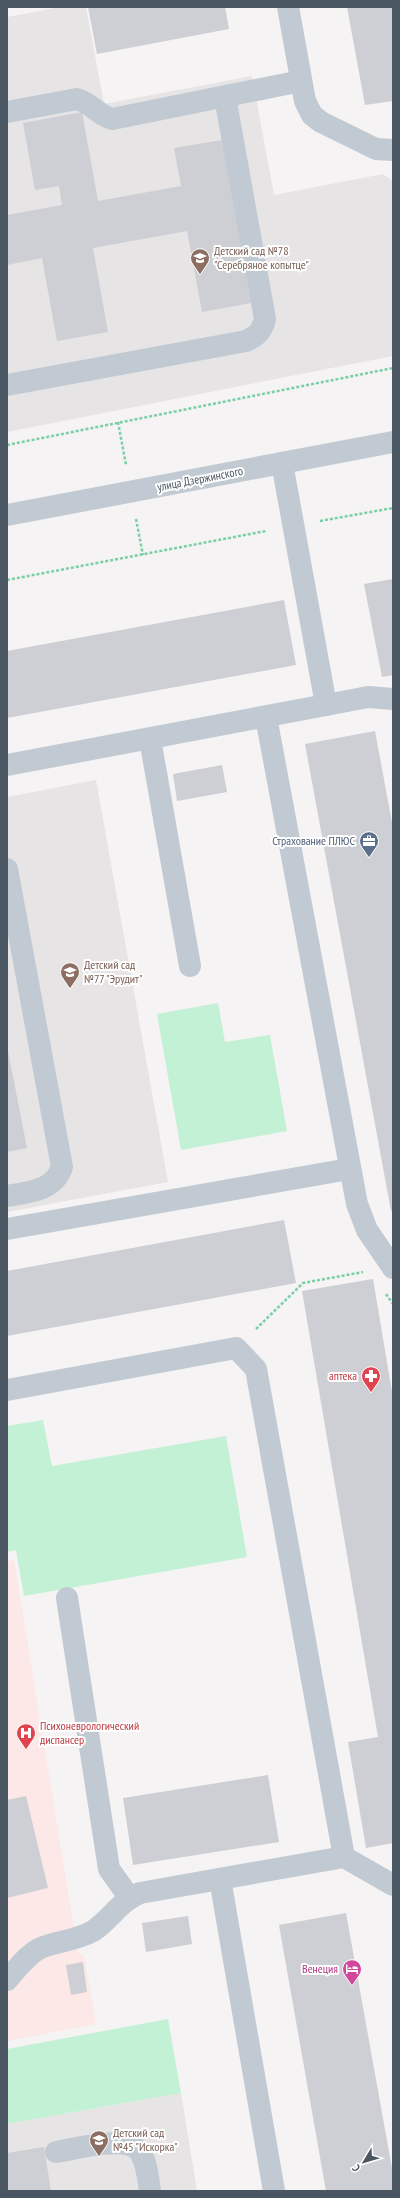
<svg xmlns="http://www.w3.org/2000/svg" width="400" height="2198" font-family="'PT Sans Narrow',sans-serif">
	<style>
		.education { fill: #e6e4e5 }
		.medical { fill: #fce8e6 }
		.green { fill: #c3f1d5 }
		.building { fill: #cdcfd5 }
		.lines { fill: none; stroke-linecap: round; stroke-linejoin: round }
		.path { stroke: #7ad0a6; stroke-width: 2.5; stroke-dasharray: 3 2; stroke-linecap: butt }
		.minor { stroke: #c1cad2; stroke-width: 22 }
		.labels { text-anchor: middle; stroke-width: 4; stroke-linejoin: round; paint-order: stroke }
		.education-label { font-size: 12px; fill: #785e54; stroke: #fff; text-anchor: start }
		.street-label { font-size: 12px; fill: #4a5661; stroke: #fff }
		.service-label { font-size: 12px; fill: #4e5e75; stroke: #fff; text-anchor: end }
		.health-label { font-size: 12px; fill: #be3a42; stroke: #fff; text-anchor: end }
		.hotel-label { font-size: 12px; fill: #b23c85; stroke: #fff; text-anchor: end }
	</style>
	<rect width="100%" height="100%" fill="#f5f3f3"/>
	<g class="education">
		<polygon points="61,7 86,7 104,104 252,76 274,195 383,174 393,181 393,356 7,432 7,17"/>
		<polygon points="96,780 168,1182 7,1212 7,797"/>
		<polygon points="181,2093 197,2191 7,2191 7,2124"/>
	</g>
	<polygon class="medical" points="14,1560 78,1953 84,1955 96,2024 7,2041 7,1561"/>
	<g class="green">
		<polygon points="218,1003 225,1042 270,1035 287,1131 181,1150 157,1014"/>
		<polygon points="43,1420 52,1466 226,1436 247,1557 24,1596 16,1550 7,1552 7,1426"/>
		<polygon points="168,2019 181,2093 7,2124 7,2049"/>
	</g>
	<g class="building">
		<polygon points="88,7 225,7 229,29 97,54"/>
		<polygon points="347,7 393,7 393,101 365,105"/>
		<polygon points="82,112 98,201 181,186 174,148 222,140 251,303 202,312 187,231 93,248 108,332 57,341 42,258 7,265 7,215 62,205 59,186 35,190 23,123"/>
		<polygon points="393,579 393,675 382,677 364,584"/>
		<polygon points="284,600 296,665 7,718 7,651"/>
		<polygon points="375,731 393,828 393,1210 391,1211 305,744"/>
		<polygon points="222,765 227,792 177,801 173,774"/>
		<polygon points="7,1046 27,1148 7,1152"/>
		<polygon points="284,1220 296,1283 7,1336 7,1271"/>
		<polygon points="373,1279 393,1398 393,1843 366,1848 348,1742 378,1737 302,1291"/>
		<polygon points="268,1775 279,1842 133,1865 123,1798"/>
		<polygon points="26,1796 48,1888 7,1898 7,1800"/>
		<polygon points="346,1913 393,2174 393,2191 326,2191 279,1925"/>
		<polygon points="188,1916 192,1944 146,1952 142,1923"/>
		<polygon points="83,1962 87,1992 71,1995 66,1965"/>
		<polygon points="44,2147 51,2191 7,2191 7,2153"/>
	</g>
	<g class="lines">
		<g class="path">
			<polyline points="118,422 126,465"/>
			<polyline points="7,445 393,368"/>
			<polyline points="136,519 143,555"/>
			<polyline points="320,521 393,508"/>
			<polyline points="7,580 266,531"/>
			<polyline points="386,1294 393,1304"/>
			<polyline points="256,1329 303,1283 363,1272"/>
		</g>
		<g class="minor">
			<polyline points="288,7 305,101 312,115 321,122 376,149 393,150"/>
			<path d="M 7,112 L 77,99 C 91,103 98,115 112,119 L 301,81"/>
			<path d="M 7,385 L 246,341 C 257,336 262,331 265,319 L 225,97"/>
			<polyline points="7,515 393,442"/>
			<polyline points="326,705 368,697 393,699"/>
			<polyline points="266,717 357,1204 367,1230 393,1268"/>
			<polyline points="150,739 190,966"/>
			<polyline points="7,765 326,705 282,463"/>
			<path d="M 7,869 L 62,1167 C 54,1191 29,1192 7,1196"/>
			<polyline points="7,1229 349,1169"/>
			<polyline points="7,1390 236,1348 256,1369 344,1857"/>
			<polyline points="67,1598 109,1869 129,1897"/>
			<polyline points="220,1879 274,2191"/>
			<path d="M 7,1980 C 17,1969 29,1952 43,1947 C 60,1941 77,1940 93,1931 C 110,1920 120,1901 140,1893 L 344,1857 L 393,1885"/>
			<path d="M 56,2152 C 75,2149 127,2134 140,2152 C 147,2163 148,2178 150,2191"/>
		</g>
	</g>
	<defs>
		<g id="school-pin" transform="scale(1)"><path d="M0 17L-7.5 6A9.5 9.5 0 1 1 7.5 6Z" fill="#8d6e63" stroke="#fff"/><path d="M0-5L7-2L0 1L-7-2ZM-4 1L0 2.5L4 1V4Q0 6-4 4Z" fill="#fff"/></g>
		<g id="office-pin" transform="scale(1)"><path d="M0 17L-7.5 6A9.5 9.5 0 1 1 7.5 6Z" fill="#5c6f8a" stroke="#fff"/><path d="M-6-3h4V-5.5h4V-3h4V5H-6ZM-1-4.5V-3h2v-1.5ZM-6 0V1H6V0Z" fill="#fff"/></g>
		<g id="pharmacy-pin" transform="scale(1)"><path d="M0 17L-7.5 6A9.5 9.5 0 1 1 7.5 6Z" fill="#e0444e" stroke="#fff"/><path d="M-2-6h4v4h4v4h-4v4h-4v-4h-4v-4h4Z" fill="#fff"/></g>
		<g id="hospital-pin" transform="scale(1)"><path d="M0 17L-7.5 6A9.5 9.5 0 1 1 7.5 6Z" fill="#e0444e" stroke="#fff"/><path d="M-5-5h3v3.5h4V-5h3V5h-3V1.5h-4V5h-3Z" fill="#fff"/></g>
		<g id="hotel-pin" transform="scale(1)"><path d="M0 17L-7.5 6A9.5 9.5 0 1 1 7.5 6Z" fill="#d1479c" stroke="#fff"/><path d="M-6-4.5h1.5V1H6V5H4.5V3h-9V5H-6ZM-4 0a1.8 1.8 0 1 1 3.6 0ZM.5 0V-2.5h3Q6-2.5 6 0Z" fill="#fff"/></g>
	</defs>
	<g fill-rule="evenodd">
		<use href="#school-pin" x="200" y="258"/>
		<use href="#office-pin" x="369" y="841"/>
		<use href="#school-pin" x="70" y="972"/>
		<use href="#pharmacy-pin" x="371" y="1376"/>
		<use href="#hospital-pin" x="26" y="1733"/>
		<use href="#hotel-pin" x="352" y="1969"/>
		<use href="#school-pin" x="99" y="2140"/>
	</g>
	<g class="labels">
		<g class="education-label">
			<text x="214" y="255">Детский сад №78<tspan x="214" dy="14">"Серебряное копытце"</tspan></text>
			<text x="84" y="969">Детский сад<tspan x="84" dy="14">№77 "Эрудит"</tspan></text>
			<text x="113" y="2137">Детский сад<tspan x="113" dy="14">№45 "Искорка"</tspan></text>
		</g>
		<g class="street-label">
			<text transform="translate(200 479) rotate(-11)" y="4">улица Дзержинского</text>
		</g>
		<g class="service-label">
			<text x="355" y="845">Страхование ПЛЮС</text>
		</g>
		<g class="health-label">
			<text x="357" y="1380">аптека</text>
			<text x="40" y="1730" text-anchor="start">Психоневрологический<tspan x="40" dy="14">диспансер</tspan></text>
		</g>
		<g class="hotel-label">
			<text x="338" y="1973">Венеция</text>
		</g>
	</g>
	<rect width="400" height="2198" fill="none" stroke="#4a5661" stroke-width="16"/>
	<g transform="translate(364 2162) rotate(232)" stroke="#ffffff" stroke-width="3" paint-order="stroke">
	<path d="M0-3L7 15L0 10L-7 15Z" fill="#4a5661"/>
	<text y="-6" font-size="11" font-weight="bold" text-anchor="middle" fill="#4a5661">С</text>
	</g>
</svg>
